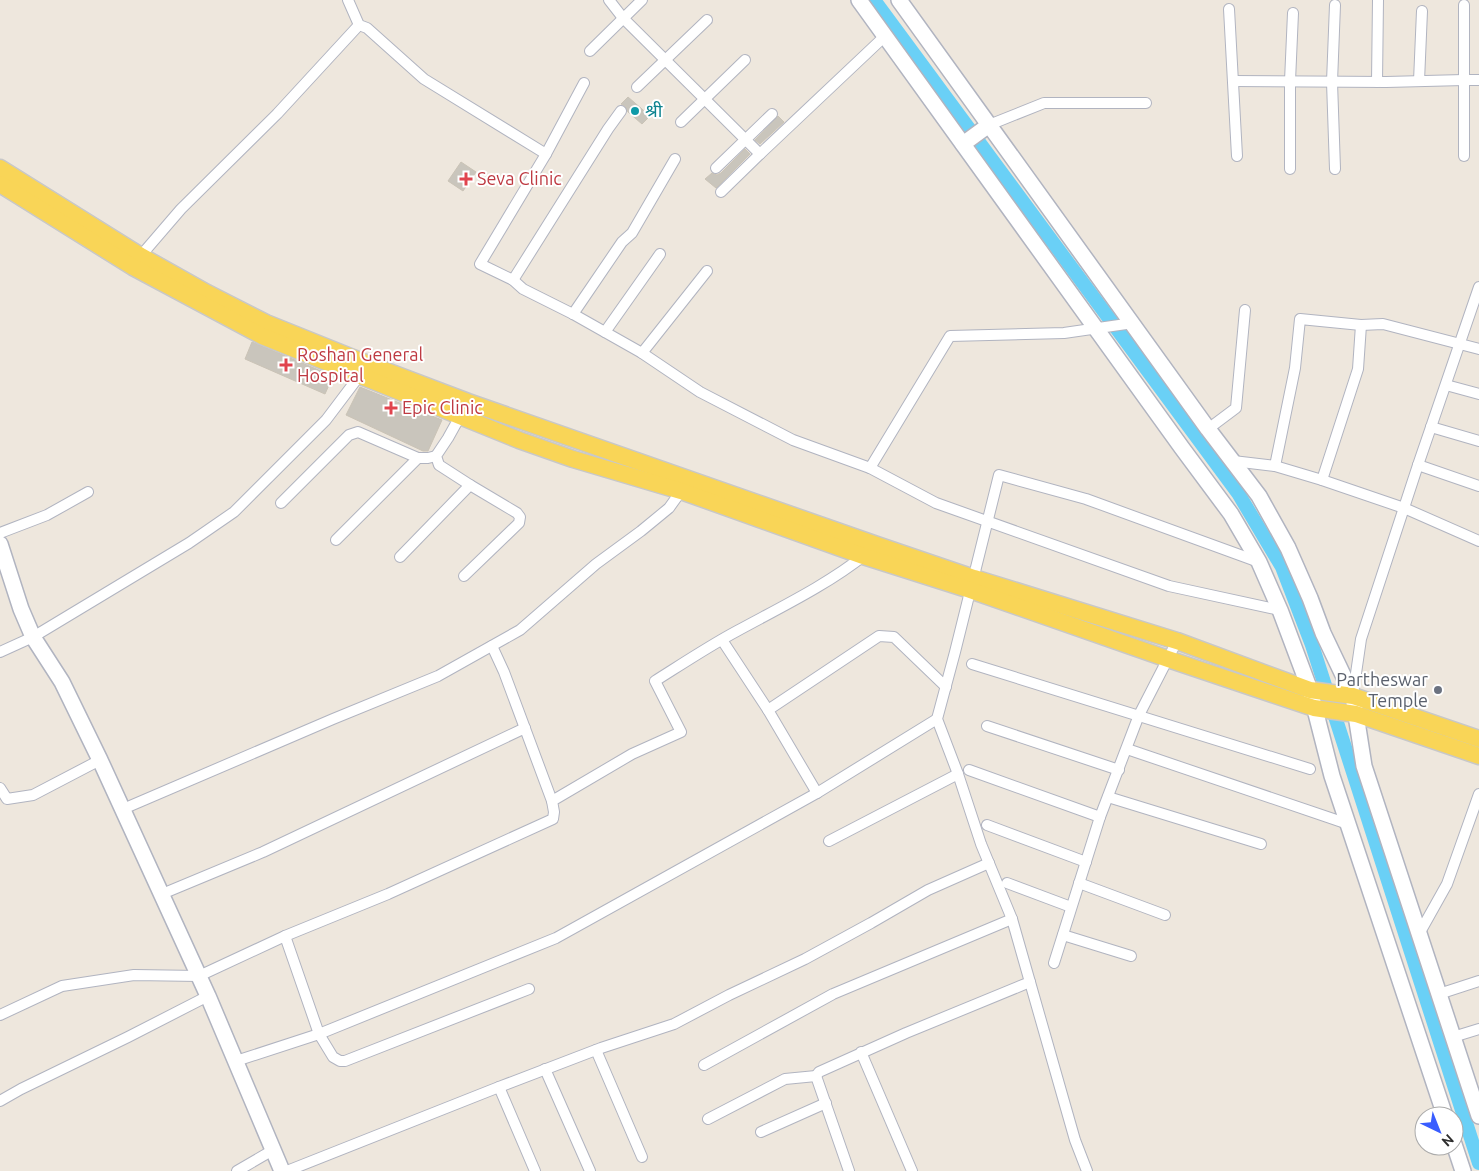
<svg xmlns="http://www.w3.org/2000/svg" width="1479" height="1171" font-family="Ubuntu,'Noto Sans Devanagari',sans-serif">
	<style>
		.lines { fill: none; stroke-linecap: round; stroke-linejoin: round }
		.canal { stroke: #6ad0f6; stroke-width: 14 }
		.building { fill: #c9c5bc; stroke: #cac3b6 }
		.street-casing { stroke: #b1b4c0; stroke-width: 12 }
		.secondary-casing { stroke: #b1b4c0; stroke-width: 18 }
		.primary-casing { stroke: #c8c8c8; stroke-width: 19 }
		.street { stroke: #fff; stroke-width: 10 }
		.secondary { stroke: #fff; stroke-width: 15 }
		.primary { stroke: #f9d557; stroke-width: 16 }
		.culture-dot { fill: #0f9aa8; stroke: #fff; stroke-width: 2 }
		.health-dot { fill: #e0444e; stroke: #fff; stroke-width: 2 }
		.worship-dot { fill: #6b7280; stroke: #fff; stroke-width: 2 }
		.labels { text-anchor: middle; stroke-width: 4; stroke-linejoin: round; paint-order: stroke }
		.culture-label { font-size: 18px; fill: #0d838f; stroke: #fff; text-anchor: start }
		.health-label { font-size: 18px; fill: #be3a42; stroke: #fff; text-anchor: start }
		.worship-label { font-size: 18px; fill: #5b616d; stroke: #fff; text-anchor: end }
	</style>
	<rect width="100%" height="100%" fill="#eee7dd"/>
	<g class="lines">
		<polyline class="canal" points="874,0 1238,493 1282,567 1312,645 1479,1163"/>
	</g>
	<g class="building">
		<polygon points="628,97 650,116 642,124 628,112 625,106 621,104"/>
		<polygon points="778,116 784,122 760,144 755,140"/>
		<polygon points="745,149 750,154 716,188 705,179 712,173 717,175 721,173"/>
		<polygon points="461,162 476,172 463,191 448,181"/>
		<polygon points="252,342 333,376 325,394 245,359"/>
		<polygon points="360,387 442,420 428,451 423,451 346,415"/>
	</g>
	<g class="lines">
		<g class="street-casing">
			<g id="street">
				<polyline points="348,0 359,25 367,28 424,79 546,154"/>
				<polyline points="609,0 623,18 760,154 885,36"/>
				<polyline points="1229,9 1237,156"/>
				<polyline points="590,51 642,0"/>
				<polyline points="1233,81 1386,82 1464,80 1479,80"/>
				<polyline points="1419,81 1422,11"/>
				<polyline points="1377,82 1378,0"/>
				<polyline points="584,83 546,154 480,264 513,280 523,289 573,314 642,353 700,392 793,440 870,468 936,503 1169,586 1280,610"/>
				<polyline points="637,87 707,20"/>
				<polyline points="681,122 745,60"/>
				<polyline points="989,125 1044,103 1146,103"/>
				<polyline points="1464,156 1464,5"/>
				<polyline points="716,168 772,114"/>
				<polyline points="1290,169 1290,81 1293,13"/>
				<polyline points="1335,169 1332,82 1335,5"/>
				<polyline points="721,192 760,154"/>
				<polyline points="138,259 181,209 277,114 359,25"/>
				<polyline points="513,280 608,129 621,111"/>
				<polyline points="573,314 622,242 632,233 675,159"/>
				<polyline points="605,332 660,254"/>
				<polyline points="642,353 707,271"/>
				<polyline points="1446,385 1479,394"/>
				<polyline points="1431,427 1479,441"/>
				<polyline points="1208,429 1236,408 1245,310"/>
				<polyline points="1233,461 1275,466 1295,368 1300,319 1361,325 1383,324 1479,349"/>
				<polyline points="1418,465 1479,486"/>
				<polyline points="1275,466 1322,480 1404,508 1479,541"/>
				<polyline points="870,468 950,336 1064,333 1133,323"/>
				<polyline points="1322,480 1358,369 1361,325"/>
				<polyline points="281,503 349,435 358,432 418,458"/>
				<polyline points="0,533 47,515 88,492"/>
				<polyline points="336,540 418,458 428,458 436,456"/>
				<polyline points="400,557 470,485 439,465 436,456 448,438 463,411"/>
				<polyline points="464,576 519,523 520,517 517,513 470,485"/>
				<polyline points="722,640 768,710 817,793"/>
				<polyline points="492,646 504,672 552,801"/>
				<polyline points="0,652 33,637 189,543 234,512 326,420 363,371"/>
				<polyline points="972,664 1310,769"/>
				<polyline points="1353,694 1361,639 1418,465 1479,287"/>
				<polyline points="768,710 879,636 894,637 946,687"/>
				<polyline points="987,726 1119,770"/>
				<polyline points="1127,749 1348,824"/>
				<polyline points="969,770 1100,817"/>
				<polyline points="0,788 7,799 33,795 100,760"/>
				<polyline points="1108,797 1261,844"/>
				<polyline points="123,809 333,719 438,676 520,630 596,564 641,531 669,508 684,487"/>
				<polyline points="987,825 1086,862"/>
				<polyline points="829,841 958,774"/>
				<polyline points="1007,883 1071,907"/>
				<polyline points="1079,883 1165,915"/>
				<polyline points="162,894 263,852 525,728"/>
				<polyline points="1419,934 1447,884 1479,794"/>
				<polyline points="1063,935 1131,956"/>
				<polyline points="285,936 319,1034 333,1057 340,1061 345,1061 529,989"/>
				<polyline points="1054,963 1100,817 1139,715 1177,641"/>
				<polyline points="1439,994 1479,981"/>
				<path d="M 0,1015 L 62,986 L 134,975 L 199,976 L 285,936 L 388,894 L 553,819 L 554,812 L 552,801 L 632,754 L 681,732 L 655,681 C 682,664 709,646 737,631 C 781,607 827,585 866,554"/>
				<polyline points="1453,1037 1479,1029"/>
				<polyline points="596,1050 642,1157"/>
				<polyline points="861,1052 912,1171"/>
				<polyline points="236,1061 319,1034 556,938 817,793 937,719"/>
				<polyline points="704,1065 833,994 1012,919"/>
				<polyline points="545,1069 590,1171"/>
				<polyline points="499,1087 535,1171"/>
				<polyline points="0,1101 21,1089 128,1037 208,996"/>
				<polyline points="708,1119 785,1079 816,1076"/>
				<polyline points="761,1132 826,1103"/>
				<polyline points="237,1171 273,1150"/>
				<polyline points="287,1171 499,1087 601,1048 674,1024 729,995 805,959 871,923 928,890 989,863"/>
				<polyline points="849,1171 816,1076 819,1072 906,1033 1030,982"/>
				<polyline points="1087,1171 1075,1140 1012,919 981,844 958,774 937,719 955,652 999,475 1086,499 1259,562"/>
			</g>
		</g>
		<g class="secondary-casing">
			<g id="secondary">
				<polyline points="859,0 1182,448 1231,514 1259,562 1280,610 1310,690 1332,776 1445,1116"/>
				<polyline points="899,0 1208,429 1259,496 1288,548 1310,598 1323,633 1353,696 1364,766 1479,1116"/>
				<polyline points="963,144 989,125"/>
				<polyline points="0,544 21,609 33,637 62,682 100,760 208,996 282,1171"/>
				<polyline points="1454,1144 1463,1171"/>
			</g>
		</g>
		<g class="primary-casing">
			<g id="primary">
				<polyline points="0,168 141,256 207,293 266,323 368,364 468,402 877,545 974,578 1177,641 1310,690 1353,696 1479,739"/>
				<polyline points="0,184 133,267 262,336 519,440 573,459 681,491 863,556 970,590 1168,659 1314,708 1356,714 1479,756"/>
			</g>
		</g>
		<use href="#street" class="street"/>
		<use href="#secondary" class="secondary"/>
		<use href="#primary" class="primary"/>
	</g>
	<circle class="culture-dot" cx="635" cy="111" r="5"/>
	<g class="health-dot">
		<path d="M463.5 171.5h5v5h5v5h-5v5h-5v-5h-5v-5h5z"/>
		<path d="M283.5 357.5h5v5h5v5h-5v5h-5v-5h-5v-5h5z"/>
		<path d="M388.5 400.5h5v5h5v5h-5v5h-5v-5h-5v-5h5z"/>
	</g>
	<circle class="worship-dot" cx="1438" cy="690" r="5"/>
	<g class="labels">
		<g class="culture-label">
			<text x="645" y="117">श्री</text>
		</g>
		<g class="health-label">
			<text x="477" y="185">Seva Clinic</text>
			<text x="297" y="361">Roshan General<tspan x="297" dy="21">Hospital</tspan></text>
			<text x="402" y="414">Epic Clinic</text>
		</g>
		<g class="worship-label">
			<text x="1428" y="686">Partheswar<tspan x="1428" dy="21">Temple</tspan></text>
		</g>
	</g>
	<g transform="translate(1439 1131) rotate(137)"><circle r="24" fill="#ffffff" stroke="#ababab"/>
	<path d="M0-4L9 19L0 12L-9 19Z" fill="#395dff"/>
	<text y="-8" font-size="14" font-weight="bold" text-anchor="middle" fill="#2c2c2c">N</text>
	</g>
</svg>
